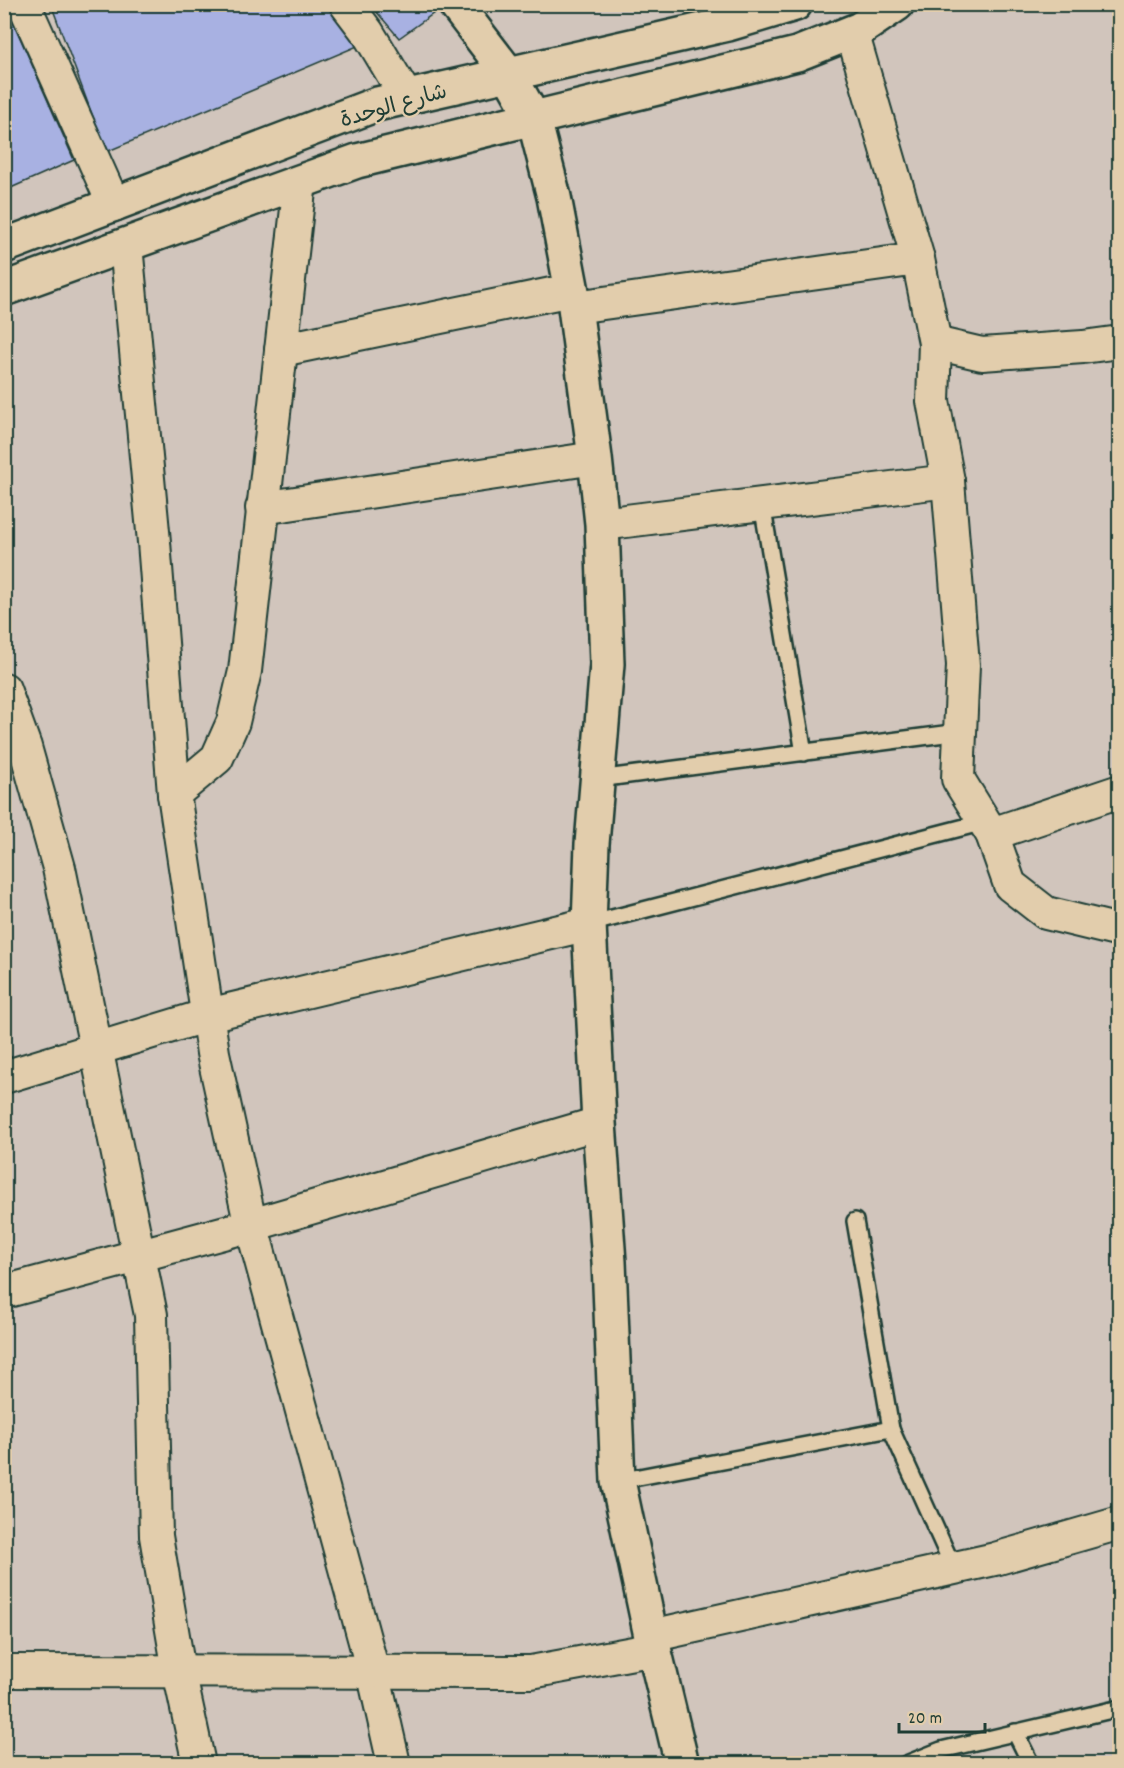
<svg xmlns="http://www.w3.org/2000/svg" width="1124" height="1768" font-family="Dekko,'Playpen Sans Arabic',sans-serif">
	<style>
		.building { fill: #a8b1e2; stroke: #1f3d34; stroke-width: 1.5 }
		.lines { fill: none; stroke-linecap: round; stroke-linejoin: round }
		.service-casing { stroke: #1f3d34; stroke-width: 20 }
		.minor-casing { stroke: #1f3d34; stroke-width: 36 }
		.tertiary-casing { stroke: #1f3d34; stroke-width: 38 }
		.service { stroke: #e2cdac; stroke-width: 15 }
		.minor { stroke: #e2cdac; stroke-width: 32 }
		.tertiary { stroke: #e2cdac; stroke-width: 33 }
		.labels { text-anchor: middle; stroke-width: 4.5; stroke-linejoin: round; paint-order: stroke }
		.street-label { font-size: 22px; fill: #1f3d34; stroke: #e2cdac }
	</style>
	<rect width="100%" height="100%" fill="#d1c5bc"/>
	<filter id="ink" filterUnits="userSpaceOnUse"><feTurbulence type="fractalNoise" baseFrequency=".0167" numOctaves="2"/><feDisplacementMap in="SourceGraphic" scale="12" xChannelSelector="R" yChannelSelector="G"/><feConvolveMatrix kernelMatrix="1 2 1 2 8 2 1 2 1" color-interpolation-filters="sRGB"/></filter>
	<g filter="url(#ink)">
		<g class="building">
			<polygon points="51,4 326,4 360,45 106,152"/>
			<polygon points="370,4 426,4 434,13 399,38"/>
			<polygon points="10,15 74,160 4,191 4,17"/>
		</g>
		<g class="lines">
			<g class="service-casing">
				<g id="service">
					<polyline points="762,504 804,753"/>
					<polyline points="598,779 960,732"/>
					<polyline points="589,924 984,822"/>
					<polyline points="855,1221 891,1429 954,1569"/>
					<polyline points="618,1481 891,1429"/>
					<polyline points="1015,1732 1031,1764"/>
					<polyline points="906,1764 941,1750 1120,1708"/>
				</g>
			</g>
			<g class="minor-casing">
				<g id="minor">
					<polyline points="24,4 114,205"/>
					<polyline points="346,4 368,33 407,98"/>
					<polyline points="126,245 154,542 174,794 213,1053 248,1213 373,1671 394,1764"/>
					<polyline points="575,307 918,259"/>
					<polyline points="935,343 982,354 1083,347 1120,342"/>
					<polyline points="281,350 571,290"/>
					<polyline points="948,481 963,665 958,779 992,834 1010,885 1046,913 1120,931"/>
					<polyline points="262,508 595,458"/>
					<polyline points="602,524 948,481 933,401 935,343 918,259 852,32"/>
					<polyline points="4,689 25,747 59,868 151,1315 156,1536 179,1671 199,1764"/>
					<polyline points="174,794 217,758 233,722 245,671 300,182"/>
					<polyline points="992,834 1120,791"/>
					<polyline points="4,1077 208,1015 589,924"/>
					<polyline points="4,1292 252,1225 599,1123"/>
					<polyline points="651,1636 995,1559 1120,1523"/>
					<polyline points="4,1671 531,1672 655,1649"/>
				</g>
			</g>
			<g class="tertiary-casing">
				<g id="tertiary">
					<polyline points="455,4 508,73 534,119 554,197 575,307 595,458 602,524 607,664 592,844 589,924 599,1123 609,1262 618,1481 651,1636 682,1764"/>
					<polyline points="4,246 377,104 728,24 795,4"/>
					<polyline points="4,289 357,161 797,54 860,29 897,4"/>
				</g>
			</g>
			<use href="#service" class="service"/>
			<use href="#minor" class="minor"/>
			<use href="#tertiary" class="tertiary"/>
		</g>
	</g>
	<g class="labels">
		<g class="street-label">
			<text transform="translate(393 104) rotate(-16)" y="8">شارع الوحدة</text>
		</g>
	</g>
	<rect width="1124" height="1768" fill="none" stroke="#e2cdac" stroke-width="24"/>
	<rect x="12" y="12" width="1100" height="1744" fill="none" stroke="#1f3d34" stroke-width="2" filter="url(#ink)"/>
	<path d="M899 1723v9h86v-9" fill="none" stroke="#1f3d34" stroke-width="3"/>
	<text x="908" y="1723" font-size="18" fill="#1f3d34" stroke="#e2cdac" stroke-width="4.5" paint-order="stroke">20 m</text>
</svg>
